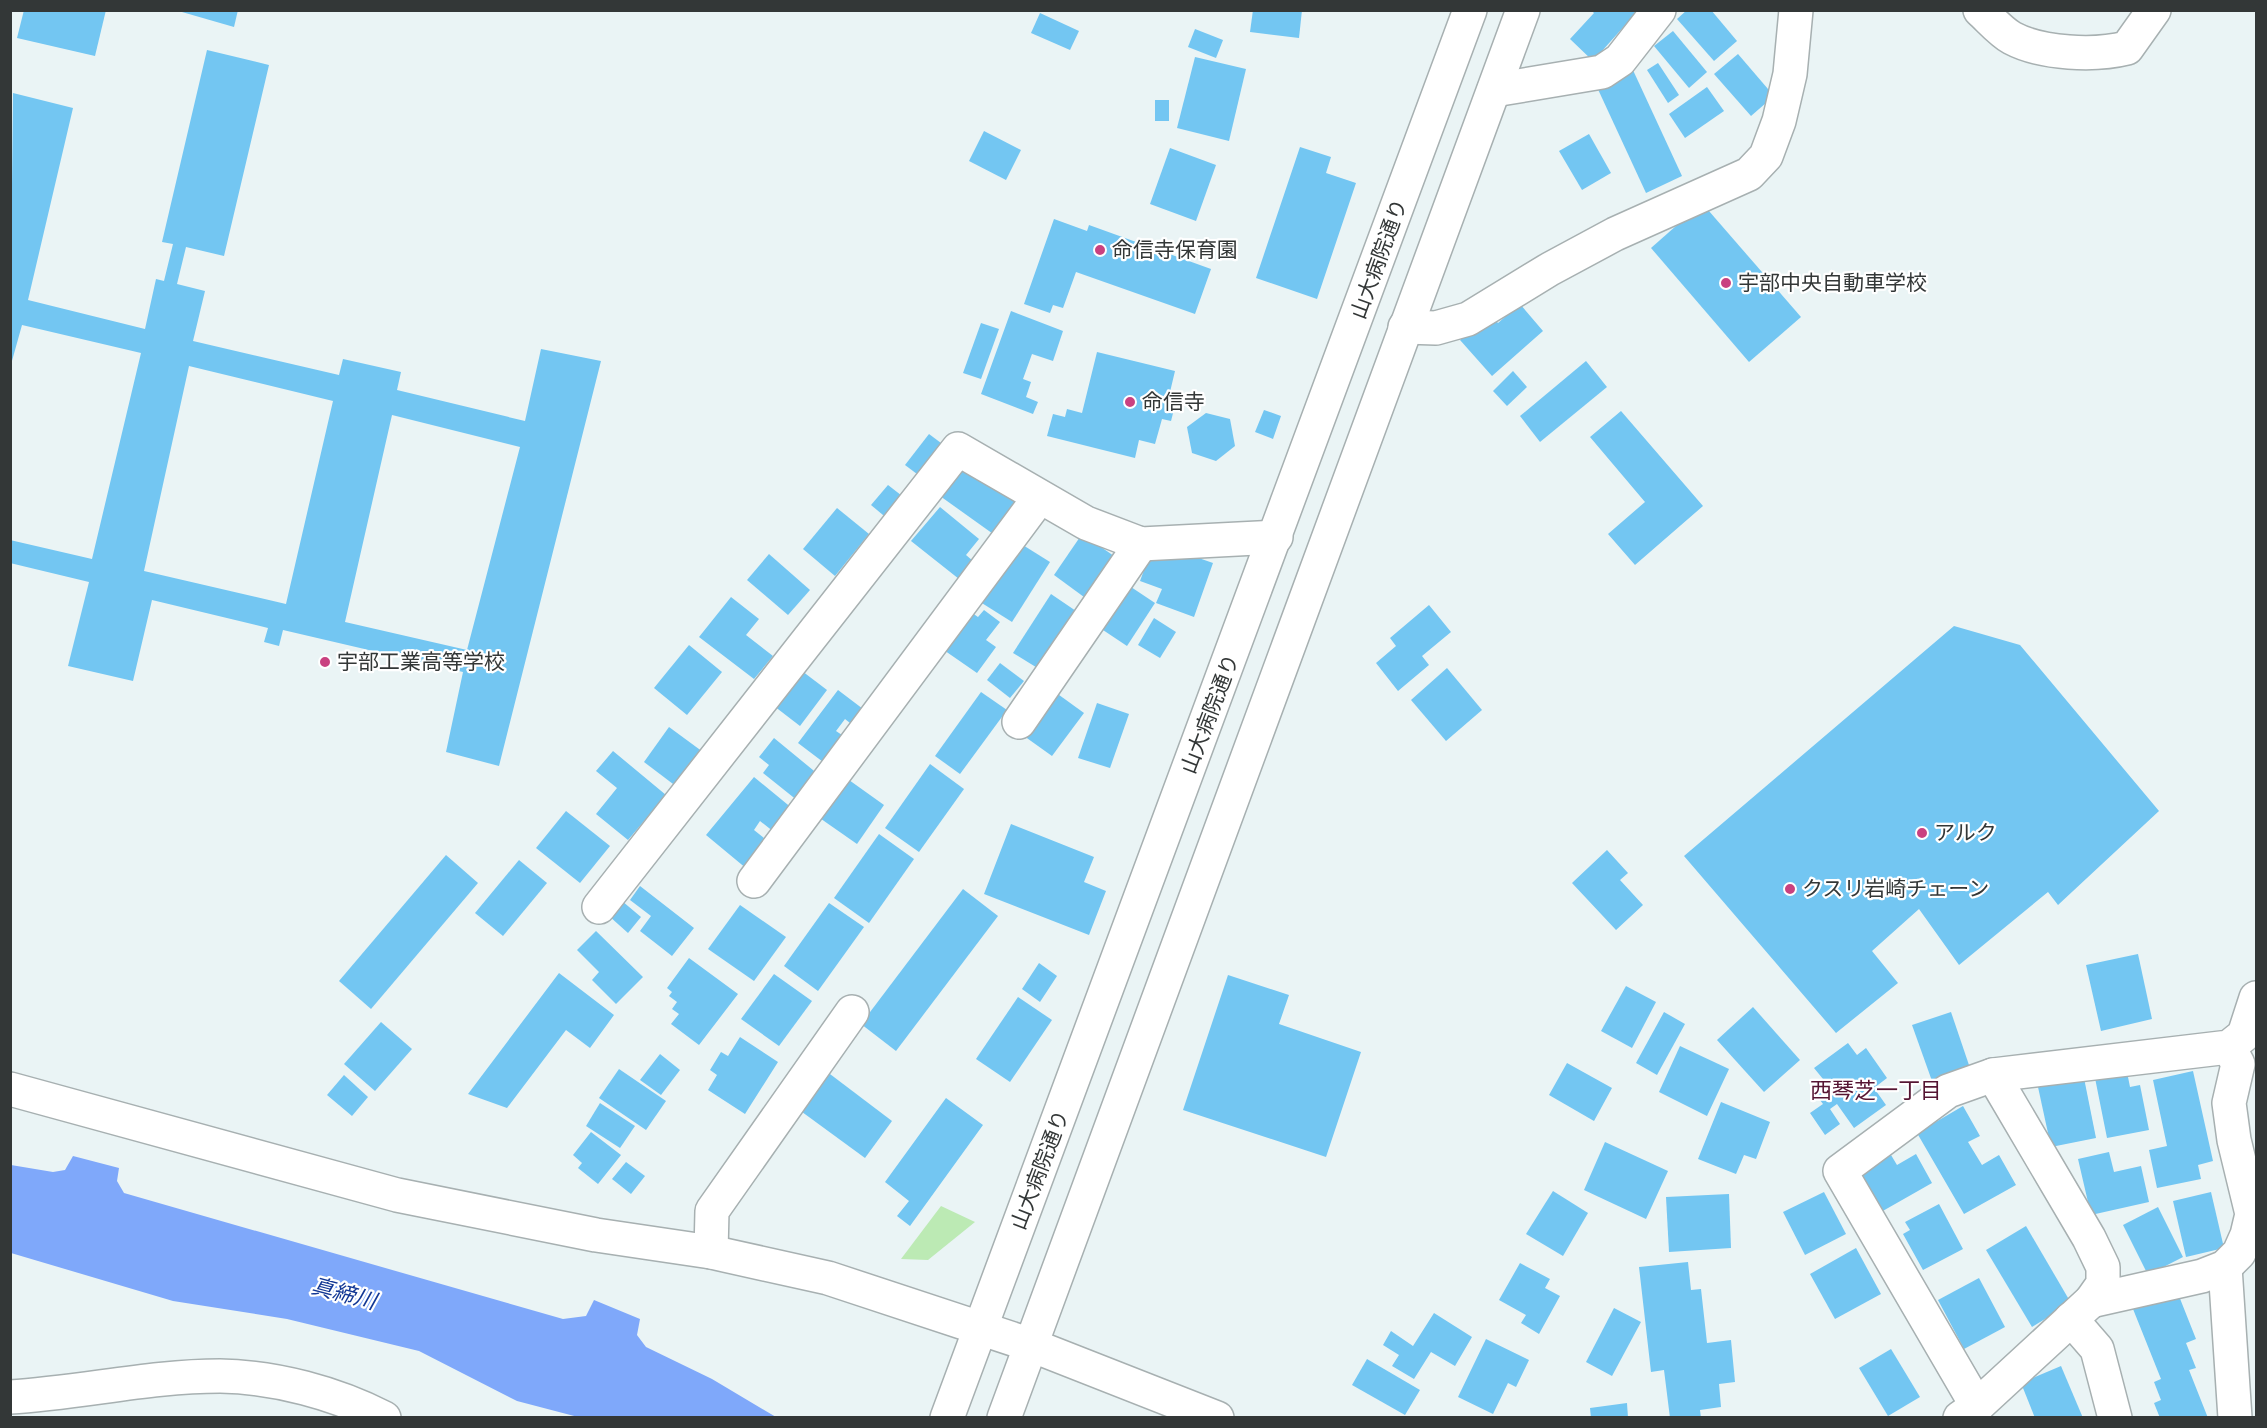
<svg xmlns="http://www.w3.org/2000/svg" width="2267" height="1428" font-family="Jost,'Noto Sans JP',sans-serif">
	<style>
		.green { fill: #bceab4 }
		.water { fill: #7fa8fa }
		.building { fill: #73c6f2; fill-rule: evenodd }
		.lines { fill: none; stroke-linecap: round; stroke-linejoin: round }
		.street-casing { stroke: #a7b0b1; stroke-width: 36 }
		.secondary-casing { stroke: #a7b0b1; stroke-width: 36 }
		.street { stroke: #fff; stroke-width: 33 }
		.secondary { stroke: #fff; stroke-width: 33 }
		.poi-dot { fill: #c94180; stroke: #fff; stroke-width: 2 }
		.labels { text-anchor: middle; stroke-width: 4.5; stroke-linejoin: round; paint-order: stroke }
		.poi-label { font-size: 21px; fill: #333737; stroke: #fff; text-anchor: start }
		.street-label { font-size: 21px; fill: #333737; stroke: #fff }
		.neighbourhood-label { font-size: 22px; fill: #551533; stroke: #fff }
		.water-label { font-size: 22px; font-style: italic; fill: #123794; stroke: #fff }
	</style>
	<rect width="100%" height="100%" fill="#eaf4f5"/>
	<polygon class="green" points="941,1206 975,1222 928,1260 901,1259"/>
	<polygon class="water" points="73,1156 119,1168 117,1181 124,1193 563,1319 586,1316 594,1300 640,1319 637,1335 646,1347 712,1379 776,1417 578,1417 517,1401 419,1351 287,1319 173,1301 11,1253 11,1165 53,1172 65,1170"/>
	<g class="building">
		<polygon points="24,10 106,10 95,56 17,38"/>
		<polygon points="175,10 238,10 234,27"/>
		<polygon points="1253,10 1302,10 1299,38 1250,32"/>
		<polygon points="1591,10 1633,10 1636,13 1593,61 1570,39 1594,13"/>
		<polygon points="1687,10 1711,10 1737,41 1714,61 1677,19"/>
		<polygon points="1040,13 1079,31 1070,50 1031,33"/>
		<polygon points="1195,29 1223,40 1216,58 1188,47"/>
		<polygon points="1673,31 1707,72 1689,88 1654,46"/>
		<path d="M 207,50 L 269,65 L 224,256 L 186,247 L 177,284 L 205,291 L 193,341 L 339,375 L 343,359 L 401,372 L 397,390 L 525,421 L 541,349 L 601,361 L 499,766 L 446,752 L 463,672 L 283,630 L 279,646 L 264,642 L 268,628 L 152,600 L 133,681 L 68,666 L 89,582 L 10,563 L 10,540 L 92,559 L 141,353 L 22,325 L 10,368 L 13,93 L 73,108 L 28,300 L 145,329 L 156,279 L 164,281 L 173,244 L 162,242 ZM 189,366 L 333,401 L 286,604 L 144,571 ZM 392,415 L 520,447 L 467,650 L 345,622 Z"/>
		<polygon points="1738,54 1774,96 1751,116 1714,74"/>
		<polygon points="1195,57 1246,69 1229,141 1177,128"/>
		<polygon points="1658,63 1679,95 1668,103 1647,70"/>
		<polygon points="1632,68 1682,176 1646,193 1596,85"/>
		<polygon points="1707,87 1724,111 1685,138 1669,114"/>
		<rect x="1155" y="100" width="14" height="21"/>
		<polygon points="984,131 1021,150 1006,180 969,161"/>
		<polygon points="1589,134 1611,173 1582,190 1559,151"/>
		<polygon points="1300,147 1331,157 1326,173 1356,183 1317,299 1256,278"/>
		<polygon points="1170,148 1216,165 1196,221 1150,204"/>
		<polygon points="1702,203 1801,317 1749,362 1651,248"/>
		<polygon points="1054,219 1087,231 1089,225 1211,269 1195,314 1076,272 1063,308 1053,305 1050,313 1024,304"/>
		<polygon points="1520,304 1543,331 1492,376 1460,340 1490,314 1498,323"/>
		<polygon points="1011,311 1063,331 1053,361 1032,354 1023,379 1031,382 1026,397 1038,402 1033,414 981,394"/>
		<polygon points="981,323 999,329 981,379 963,373"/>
		<polygon points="1097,352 1175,371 1170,392 1178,394 1171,421 1162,419 1155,444 1139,440 1135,458 1047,436 1053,414 1065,417 1067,409 1082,413"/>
		<polygon points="1586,361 1607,387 1540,442 1520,416"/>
		<polygon points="1513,371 1527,387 1507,406 1493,391"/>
		<polygon points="1264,410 1281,416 1273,439 1255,432"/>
		<polygon points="1621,411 1703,506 1635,565 1608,534 1645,502 1590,437"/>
		<polygon points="1206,413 1230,419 1235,446 1216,461 1192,453 1187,427"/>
		<polygon points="929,434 945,446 921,477 905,465"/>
		<polygon points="964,461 1021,502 996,536 940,496"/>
		<polygon points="888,485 906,499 889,520 871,505"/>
		<polygon points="940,507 979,539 966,555 973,561 959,579 911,541"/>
		<polygon points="837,508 869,534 835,576 803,549"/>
		<polygon points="1082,534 1114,556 1084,597 1054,575"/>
		<polygon points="1015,540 1050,562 1012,622 977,600"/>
		<polygon points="1167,547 1213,563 1194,617 1156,603 1162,589 1140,581 1151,551"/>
		<polygon points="769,554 810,590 788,615 747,580"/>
		<polygon points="1128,585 1155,603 1127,646 1100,628"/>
		<polygon points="1051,594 1076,611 1039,669 1013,653"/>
		<polygon points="731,597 759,619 746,635 773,656 754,679 699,637"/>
		<polygon points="1429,605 1451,632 1422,656 1429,665 1398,691 1376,663 1396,646 1390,638"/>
		<polygon points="965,608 978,617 984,610 1000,622 986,640 996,647 977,673 938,646"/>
		<polygon points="1154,618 1176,632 1160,658 1138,645"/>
		<polygon points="1954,626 2020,645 2159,811 2058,905 2048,892 1959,965 1919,909 1872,951 1898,983 1836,1033 1684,856"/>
		<polygon points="689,645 722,672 687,715 654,688"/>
		<polygon points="1000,663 1024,681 1010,698 987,680"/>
		<polygon points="1447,668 1482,710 1446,741 1411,700"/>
		<polygon points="802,671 827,690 800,726 774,706"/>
		<polygon points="838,690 867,712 855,727 845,719 836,731 851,741 831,768 798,743"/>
		<polygon points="981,692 1007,710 960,774 935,756"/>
		<polygon points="1055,692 1084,713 1052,756 1024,736"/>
		<polygon points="1097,703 1129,714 1110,768 1078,758"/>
		<polygon points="669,727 703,752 677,787 644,762"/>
		<polygon points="774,738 819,775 798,801 763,773 769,765 759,757"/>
		<polygon points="613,751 666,795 628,840 596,814 617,788 596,771"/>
		<polygon points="930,764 964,789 919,852 885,828"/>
		<polygon points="842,775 884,805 857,844 814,814"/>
		<polygon points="754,777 793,809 774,832 760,821 754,830 769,842 747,869 706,835"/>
		<polygon points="566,811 610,846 580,883 536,848"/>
		<polygon points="1011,824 1094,857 1084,882 1106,891 1089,935 984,894"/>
		<polygon points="879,834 914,859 869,923 834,898"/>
		<polygon points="1607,850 1628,873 1620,880 1643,905 1616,930 1572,883"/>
		<polygon points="446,855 478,883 371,1009 339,981"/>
		<polygon points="519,860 547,883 503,936 475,913"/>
		<polygon points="640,886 694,928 672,956 640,931 651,916 630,900"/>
		<polygon points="963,889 998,916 896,1051 861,1024"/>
		<polygon points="622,901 641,917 628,933 609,916"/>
		<polygon points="829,903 864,927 818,991 784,966"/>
		<polygon points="740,905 786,937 754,981 708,949"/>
		<polygon points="596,931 643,977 616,1004 592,980 599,972 577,950"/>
		<polygon points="2138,954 2152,1019 2101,1031 2086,965"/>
		<polygon points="689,958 738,994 699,1045 671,1024 679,1014 672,1009 677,1002 669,996 672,992 667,988"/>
		<polygon points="1039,963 1057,976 1040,1002 1022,989"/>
		<polygon points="559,973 614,1015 590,1048 566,1030 507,1108 468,1094"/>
		<polygon points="774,974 812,1001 779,1046 741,1019"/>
		<polygon points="1228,975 1289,995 1279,1024 1361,1052 1326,1157 1183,1110"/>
		<polygon points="1626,986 1656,1002 1632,1048 1601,1031"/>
		<polygon points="1018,997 1052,1020 1010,1082 976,1059"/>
		<polygon points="1753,1007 1800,1060 1764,1092 1717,1040"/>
		<polygon points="1664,1012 1685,1024 1657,1075 1636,1063"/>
		<polygon points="1951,1012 1970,1068 1932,1081 1912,1025"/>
		<polygon points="381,1022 412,1049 375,1091 344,1064"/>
		<polygon points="740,1037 778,1062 745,1114 708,1090 717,1075 710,1070 721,1052 728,1056"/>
		<polygon points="1848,1043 1857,1055 1866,1048 1887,1078 1874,1088 1886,1105 1854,1128 1837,1104 1830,1109 1840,1124 1825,1135 1810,1113 1823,1104 1811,1088 1823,1079 1814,1068"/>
		<polygon points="1680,1046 1729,1069 1707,1116 1659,1092"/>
		<polygon points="660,1054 680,1070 661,1095 640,1080"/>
		<polygon points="1567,1063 1612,1088 1594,1121 1549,1095"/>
		<polygon points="2126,1067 2130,1087 2140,1085 2149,1130 2107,1138 2094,1073"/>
		<polygon points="619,1069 666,1101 646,1130 599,1098"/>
		<polygon points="826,1071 892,1121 865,1158 798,1109"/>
		<polygon points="2193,1071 2213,1161 2198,1165 2201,1179 2157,1188 2149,1150 2167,1146 2153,1080"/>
		<polygon points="344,1075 368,1097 352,1116 327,1095"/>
		<polygon points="2084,1078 2096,1138 2051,1147 2038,1087"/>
		<polygon points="946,1098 983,1125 910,1226 897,1216 909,1201 885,1182"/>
		<polygon points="1721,1102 1770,1122 1756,1159 1744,1155 1736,1174 1698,1159"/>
		<polygon points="600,1103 635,1126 620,1148 586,1126"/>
		<polygon points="1963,1106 1980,1136 1968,1142 1982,1165 1999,1155 2016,1185 1964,1214 1917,1133"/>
		<polygon points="591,1132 621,1155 598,1184 578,1168 582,1163 573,1155"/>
		<polygon points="1605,1142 1668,1171 1646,1219 1584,1190"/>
		<polygon points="2109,1152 2114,1172 2141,1166 2149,1202 2091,1215 2078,1159"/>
		<polygon points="1916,1154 1932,1183 1881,1212 1859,1174 1891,1155 1897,1165"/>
		<polygon points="626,1162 645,1176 631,1194 612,1179"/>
		<polygon points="1553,1191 1588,1213 1563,1256 1526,1234"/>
		<polygon points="1824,1192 1846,1234 1805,1255 1783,1212"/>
		<polygon points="2211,1192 2224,1248 2186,1257 2173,1201"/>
		<polygon points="1729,1194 1731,1248 1669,1252 1666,1197"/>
		<polygon points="1939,1204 1963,1249 1923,1270 1903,1234 1910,1230 1905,1222"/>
		<polygon points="2158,1207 2183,1257 2148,1275 2123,1225"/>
		<polygon points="2026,1226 2071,1303 2032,1327 1986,1250"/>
		<polygon points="1856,1248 1881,1294 1835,1319 1810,1274"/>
		<polygon points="1688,1262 1691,1290 1701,1289 1707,1343 1731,1340 1735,1382 1719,1384 1721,1407 1700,1410 1701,1418 1670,1418 1664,1370 1651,1372 1639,1267"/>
		<polygon points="1520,1263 1550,1279 1545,1288 1560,1296 1539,1334 1521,1323 1526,1315 1499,1300"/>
		<polygon points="1979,1278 2005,1327 1964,1349 1938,1300"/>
		<polygon points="2177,1291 2196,1339 2186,1343 2196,1368 2189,1370 2208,1418 2160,1418 2154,1403 2161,1400 2154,1382 2161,1379 2133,1309"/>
		<polygon points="1614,1308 1641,1322 1612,1376 1586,1362"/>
		<polygon points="1434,1313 1472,1337 1455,1366 1431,1352 1414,1379 1392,1366 1399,1355 1383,1345 1391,1331 1413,1346"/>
		<polygon points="1486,1339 1529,1360 1516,1387 1508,1383 1493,1414 1458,1397"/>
		<polygon points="1891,1349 1920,1397 1888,1416 1859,1368"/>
		<polygon points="1367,1359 1420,1390 1405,1415 1352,1385"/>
		<polygon points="2061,1366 2083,1418 2035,1418 2021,1383"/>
		<polygon points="1627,1403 1628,1418 1591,1418 1590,1408"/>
	</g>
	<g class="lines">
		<g class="street-casing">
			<g id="street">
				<path d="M 1980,10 C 1990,19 2001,32 2012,38 C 2042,54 2095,56 2127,48 L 2154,10"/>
				<polyline points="1494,90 1602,72 1620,60 1659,10"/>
				<polyline points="1405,327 1436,328 1468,319 1550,269 1615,234 1749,174 1766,156 1779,121 1790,74 1796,10"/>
				<polyline points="1019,722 1141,544"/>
				<polyline points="754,881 1039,498"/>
				<polyline points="599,907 958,449 1086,523 1141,544 1276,537"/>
				<polyline points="711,1252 712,1211 852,1012"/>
				<polyline points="2225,1267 2235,1418"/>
				<polyline points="2091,1301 2202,1276 2225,1267 2239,1253 2247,1235 2252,1214 2234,1140 2229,1103 2238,1064 2229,1047"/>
				<polyline points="2071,1319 2097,1349 2115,1418"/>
				<polyline points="1977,1406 1840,1171 1948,1091 1993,1075 2229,1047 2244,1035 2256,998"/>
			</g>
		</g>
		<g class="secondary-casing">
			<g id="secondary">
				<polyline points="10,1089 397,1195 596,1235 711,1252 828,1278 1031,1345 1217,1418"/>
				<path d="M 10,1397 C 80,1393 150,1376 220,1376 C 276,1377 335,1393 384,1418"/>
				<polyline points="947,1418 1470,10"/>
				<polyline points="1004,1418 1523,10"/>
				<polyline points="1960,1418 1977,1406 2091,1301 2103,1284 2103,1267 2089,1238 1993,1075"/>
			</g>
		</g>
		<use href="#street" class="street"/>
		<use href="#secondary" class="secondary"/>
	</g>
	<g class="poi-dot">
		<circle cx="1100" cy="250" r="6"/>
		<circle cx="1726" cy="283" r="6"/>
		<circle cx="1130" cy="402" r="6"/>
		<circle cx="325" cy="662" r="6"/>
		<circle cx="1922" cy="833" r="6"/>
		<circle cx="1790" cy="889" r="6"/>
	</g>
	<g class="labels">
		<g class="poi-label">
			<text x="1112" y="257">命信寺保育園</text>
			<text x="1738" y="290">宇部中央自動車学校</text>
			<text x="1142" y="409">命信寺</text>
			<text x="337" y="669">宇部工業高等学校</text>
			<text x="1934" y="840">アルク</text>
			<text x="1802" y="896">クスリ岩崎チェーン</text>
		</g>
		<g class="street-label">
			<text transform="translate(1379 259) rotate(-70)" y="7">山大病院通り</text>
			<text transform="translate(1210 714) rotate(-69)" y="7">山大病院通り</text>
			<text transform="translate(1040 1170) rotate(-69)" y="7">山大病院通り</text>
		</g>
		<g class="neighbourhood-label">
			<text x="1876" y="1098">西琴芝一丁目</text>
		</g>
		<g class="water-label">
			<text transform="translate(344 1293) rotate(15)" y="8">真締川</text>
		</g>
	</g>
	<rect width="2267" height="1428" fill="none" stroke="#333737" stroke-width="24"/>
</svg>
